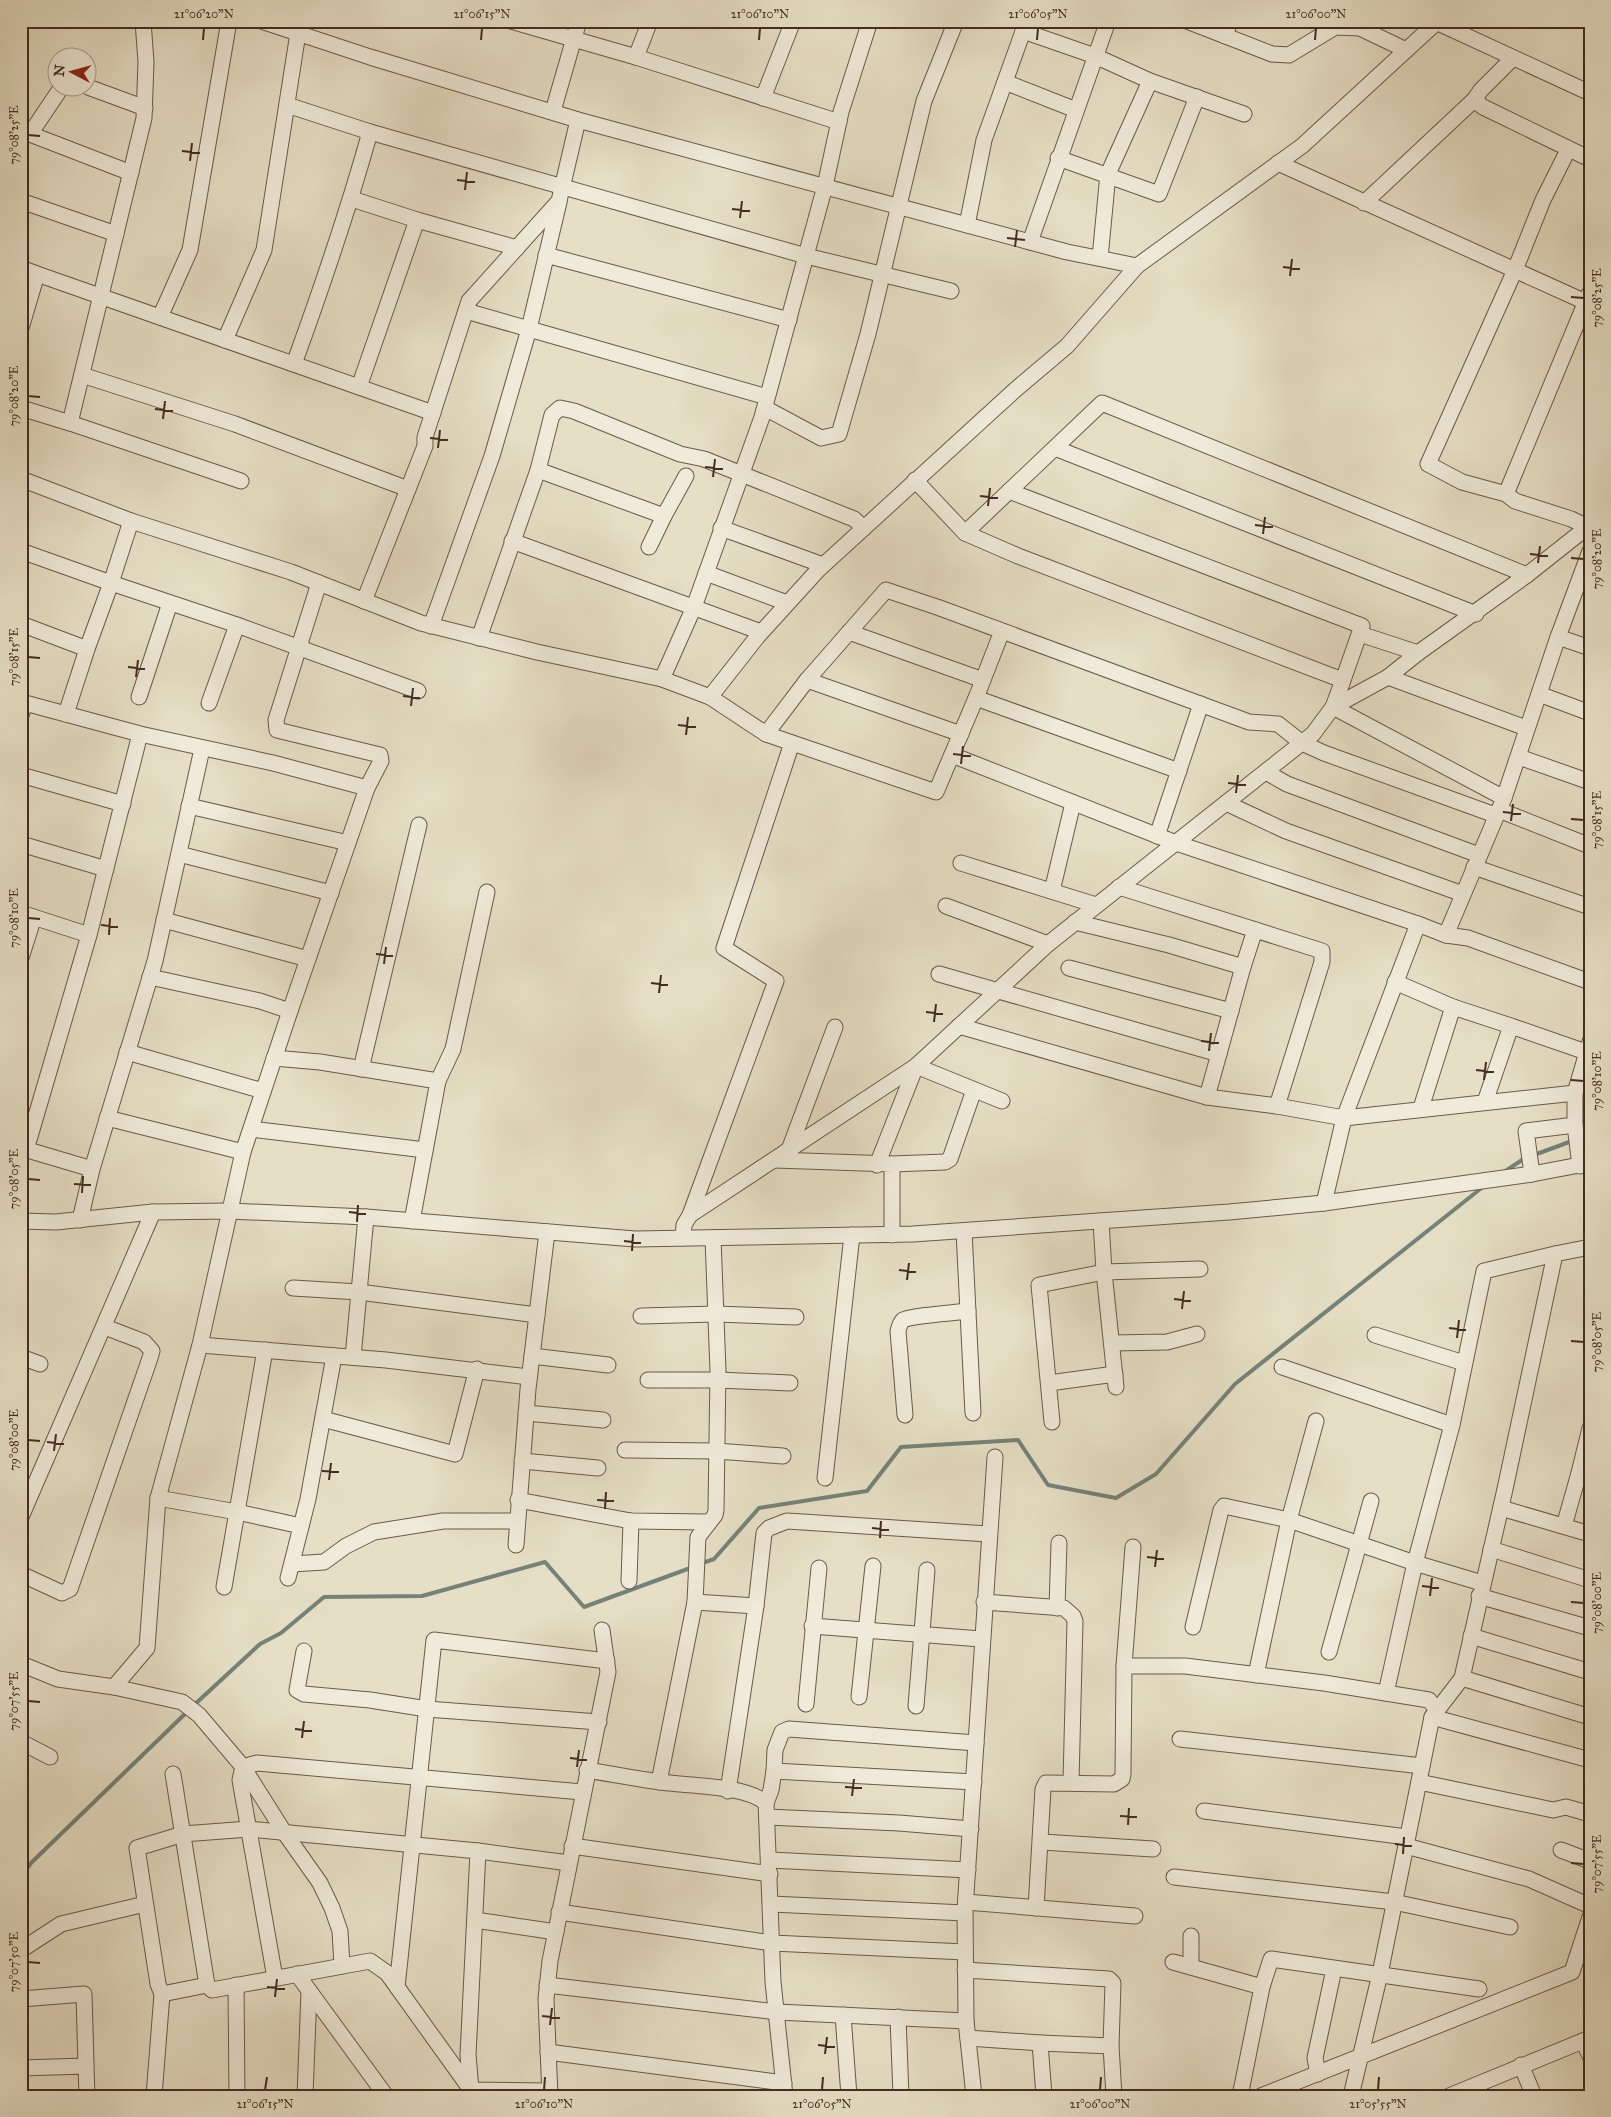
<svg xmlns="http://www.w3.org/2000/svg" width="1611" height="2117" font-family="'IM FELL Great Primer',serif">
	<style>
		.lines { fill: none; stroke-linecap: round; stroke-linejoin: round }
		.stream { stroke: #748379; stroke-width: 4 }
		.minor-casing { stroke: #6b5949; stroke-width: 17 }
		.minor { stroke: #efead9; stroke-width: 15 }
		.ticks { fill: none; stroke: #422c20; stroke-width: 2 }
		.neatline { fill: none; stroke: #422c20; stroke-width: 2 }
		.ticks-label { font-size: 12px; text-anchor: middle; fill: #422c20 }
	</style>
	<rect width="100%" height="100%" fill="#e6dfc5"/>
	<filter id="stains"><feTurbulence type="fractalNoise" baseFrequency=".004" numOctaves="4"/><feColorMatrix values="0 0 0 0 .2 0 0 0 0 .09 0 0 0 0 .02 0 0 0 .5 -.17"/></filter>
	<radialGradient id="worn" r=".72"><stop offset=".6" stop-color="#630" stop-opacity="0"/><stop offset="1" stop-color="#630" stop-opacity=".3"/></radialGradient>
	<g class="lines">
		<g class="stream">
			<polyline points="1581,1138 1590,1135"/>
			<polyline points="1534,1155 1572,1141"/>
			<polyline points="1504,1172 1525,1158"/>
			<polyline points="700,1564 714,1559 759,1508 867,1491 901,1447 1018,1440 1048,1485 1116,1498 1156,1474 1235,1384 1484,1186"/>
			<polyline points="193,1706 260,1644 281,1633 324,1597 422,1596 545,1562 584,1607 693,1567"/>
			<polyline points="21,1877 31,1863 188,1711"/>
		</g>
		<g class="minor-casing">
			<g id="minor">
				<polyline points="143,21 146,62 144,118 70,423 241,481"/>
				<polyline points="261,21 370,57 578,120 1067,252 1137,266 1302,146 1438,21"/>
				<polyline points="511,21 636,57 839,122"/>
				<polyline points="1187,21 1272,54 1289,55 1335,27 1360,28 1406,50"/>
				<polyline points="1436,22 1590,93"/>
				<polyline points="1023,31 1095,56 1150,81 1244,114"/>
				<polyline points="1225,36 1230,21"/>
				<polyline points="636,57 650,21"/>
				<polyline points="1005,82 1076,110"/>
				<polyline points="88,87 145,108"/>
				<polyline points="61,88 30,134 131,173"/>
				<polyline points="763,98 793,21"/>
				<polyline points="1474,100 1483,107 1590,159"/>
				<polyline points="287,105 370,132 806,256 951,291"/>
				<polyline points="553,111 579,21"/>
				<polyline points="1568,150 1543,200 1515,270 1428,464 1462,482 1506,494 1515,501 1571,519 1590,528"/>
				<polyline points="1058,158 1159,194 1197,97"/>
				<polyline points="1278,163 1590,304"/>
				<polyline points="352,199 417,220"/>
				<polyline points="21,201 116,234"/>
				<polyline points="1364,203 1474,100 1481,90 1513,58"/>
				<polyline points="967,225 984,140 1026,23"/>
				<polyline points="1030,242 1108,21"/>
				<polyline points="546,255 789,320"/>
				<polyline points="1100,258 1108,174 1150,81"/>
				<polyline points="21,268 37,274 21,328"/>
				<polyline points="37,274 433,413"/>
				<polyline points="466,311 529,329 559,202"/>
				<polyline points="160,317 190,250 229,21"/>
				<polyline points="225,340 264,250 298,33"/>
				<path d="M 294,364 C 322,287 348,211 370,132"/>
				<polyline points="82,375 235,424 408,489"/>
				<polyline points="359,387 417,220 517,248"/>
				<polyline points="21,408 70,423"/>
				<polyline points="765,408 821,438 839,434 868,334 924,101 956,21"/>
				<polyline points="1055,448 1476,614"/>
				<polyline points="538,470 664,516 686,476"/>
				<polyline points="21,479 131,521 111,583 21,551"/>
				<polyline points="1009,491 1362,626 1342,683"/>
				<polyline points="1506,494 1589,294"/>
				<polyline points="131,521 291,572 421,623 537,652 662,679 710,697 766,734"/>
				<polyline points="721,528 823,565"/>
				<polyline points="965,533 1102,403 1527,575"/>
				<polyline points="512,541 761,632"/>
				<polyline points="649,547 664,516"/>
				<polyline points="706,573 787,603"/>
				<polyline points="319,583 276,720 277,730 380,755 381,761 367,788"/>
				<polyline points="364,601 425,446 425,437 469,301 559,201 578,120"/>
				<polyline points="21,624 87,649 111,583 237,625 418,691"/>
				<polyline points="431,626 492,456 529,329 767,397"/>
				<polyline points="1002,631 976,698 936,792 766,734 807,680 886,590 937,607 1249,722 1278,724 1302,743 1324,753 1495,815"/>
				<polyline points="849,632 983,680"/>
				<polyline points="1360,634 1418,653"/>
				<polyline points="1558,637 1590,648"/>
				<polyline points="479,638 538,470 552,415 560,408 574,411 680,454 704,459 854,519 864,528"/>
				<polyline points="1388,677 1526,728"/>
				<polyline points="662,679 694,607 762,417 825,186 841,112 870,21"/>
				<polyline points="807,680 961,734"/>
				<polyline points="1539,694 1590,713"/>
				<polyline points="139,697 170,603"/>
				<polyline points="710,697 758,636 818,570 1015,390 1067,346 1137,266"/>
				<polyline points="976,698 1179,771"/>
				<polyline points="209,703 237,625"/>
				<polyline points="66,714 87,649"/>
				<polyline points="21,715 25,703 140,734 273,763 367,788 290,1011"/>
				<polyline points="952,755 1176,843 1418,924"/>
				<polyline points="1519,757 1590,782"/>
				<polyline points="1266,772 1287,784 1479,855"/>
				<polyline points="21,775 123,804"/>
				<polyline points="1504,798 1333,707 1388,677 1418,653 1527,575 1590,525"/>
				<polyline points="1226,803 1286,831 1463,894"/>
				<polyline points="189,806 348,843"/>
				<polyline points="1499,810 1590,846"/>
				<polyline points="1157,836 1201,704"/>
				<polyline points="21,844 106,869"/>
				<polyline points="179,854 331,893"/>
				<polyline points="961,863 1096,905"/>
				<polyline points="1474,867 1590,907"/>
				<polyline points="1119,887 1322,951 1322,962 1277,1106"/>
				<polyline points="1052,891 1073,803"/>
				<polyline points="946,906 1048,944"/>
				<polyline points="21,913 89,935 26,1150"/>
				<polyline points="164,920 308,959"/>
				<polyline points="1075,922 1169,945 1243,967 1207,1097"/>
				<polyline points="89,935 140,734"/>
				<polyline points="1446,935 1468,938 1590,982"/>
				<polyline points="21,958 34,917"/>
				<polyline points="1243,967 1255,930"/>
				<polyline points="1069,968 1231,1011"/>
				<polyline points="939,974 1219,1054"/>
				<polyline points="1395,982 1453,1007"/>
				<polyline points="959,1026 1207,1097 1277,1106 1344,1118 1575,1093"/>
				<polyline points="1511,1026 1586,1052"/>
				<polyline points="127,1052 263,1091"/>
				<polyline points="274,1058 320,1062 438,1081 412,1221"/>
				<polyline points="361,1069 419,825"/>
				<polyline points="438,1081 453,1049 487,892"/>
				<polyline points="1421,1108 1453,1007 1511,1026 1485,1102"/>
				<polyline points="107,1118 243,1152"/>
				<polyline points="1575,1125 1580,1166"/>
				<polyline points="251,1129 425,1150"/>
				<polyline points="21,1148 92,1169 80,1220"/>
				<polyline points="789,1150 835,1027"/>
				<polyline points="775,1160 892,1164 892,1235"/>
				<polyline points="892,1164 945,1162 950,1159 974,1090"/>
				<polyline points="877,1165 916,1066 1048,944 1313,734 1333,707 1342,683 1337,678 1018,556 965,533 915,480"/>
				<polyline points="92,1169 155,961 202,749"/>
				<polyline points="1532,1174 1526,1131 1575,1125 1575,1093 1590,1042"/>
				<polyline points="1324,1203 1344,1118 1418,924 1446,935 1504,798 1558,637 1590,551"/>
				<polyline points="690,1215 916,1066 1002,1101"/>
				<polyline points="21,1221 56,1222 153,1212 229,1211 366,1217 635,1239 913,1234 1229,1212 1324,1203 1532,1174 1590,1163"/>
				<polyline points="964,1231 973,1413"/>
				<polyline points="683,1238 684,1225 690,1215 776,981 724,948 792,743"/>
				<polyline points="293,1288 359,1292 537,1315"/>
				<polyline points="641,1316 716,1314 796,1317"/>
				<polyline points="1375,1335 1464,1363"/>
				<polyline points="1112,1343 1167,1342 1197,1334"/>
				<polyline points="200,1345 386,1360 529,1377"/>
				<polyline points="532,1356 608,1365"/>
				<polyline points="21,1357 40,1364"/>
				<polyline points="353,1357 366,1217"/>
				<polyline points="1282,1367 1452,1425"/>
				<polyline points="648,1380 718,1380 790,1383"/>
				<polyline points="1049,1383 1115,1374"/>
				<polyline points="1116,1387 1104,1272 1200,1269"/>
				<polyline points="526,1413 603,1420"/>
				<path d="M 905,1415 L 898,1331 C 899,1327 900,1323 903,1320 C 913,1315 955,1313 968,1311"/>
				<polyline points="323,1419 455,1454 477,1369"/>
				<polyline points="1052,1422 1039,1285 1104,1272 1101,1221"/>
				<polyline points="1590,1428 1579,1473 1590,1477"/>
				<polyline points="625,1450 716,1451 783,1456"/>
				<polyline points="522,1461 598,1468"/>
				<polyline points="825,1478 852,1235"/>
				<polyline points="158,1498 237,1512 301,1526"/>
				<polyline points="518,1500 631,1521 708,1522"/>
				<polyline points="1501,1508 1590,1534"/>
				<polyline points="21,1517 153,1212"/>
				<polyline points="1564,1526 1579,1473"/>
				<polyline points="516,1545 528,1389 547,1232"/>
				<polyline points="1491,1549 1590,1580"/>
				<polyline points="292,1564 324,1562 346,1546 374,1532 443,1521 517,1521"/>
				<polyline points="21,1574 62,1593 70,1589 150,1358 152,1351 144,1342 105,1327"/>
				<polyline points="288,1578 308,1499 334,1356"/>
				<polyline points="629,1581 631,1521"/>
				<polyline points="224,1587 265,1350"/>
				<polyline points="1479,1596 1590,1628"/>
				<polyline points="695,1602 756,1606 728,1791"/>
				<polyline points="984,1602 1064,1608 1073,1616 1075,1621 1071,1782"/>
				<polyline points="756,1606 764,1533 769,1528 787,1521 988,1534"/>
				<polyline points="1057,1608 1059,1543"/>
				<polyline points="812,1626 981,1639"/>
				<polyline points="1193,1627 1221,1510 1224,1506 1289,1520 1415,1563 1482,1583"/>
				<polyline points="1471,1636 1590,1672"/>
				<polyline points="304,1651 297,1690 304,1694 370,1700 427,1709 599,1722"/>
				<polyline points="1329,1652 1371,1501"/>
				<polyline points="21,1664 58,1679 114,1687 147,1648 158,1498 200,1345 243,1152 290,1011 260,1001 150,977"/>
				<polyline points="1124,1666 1185,1666 1324,1683 1429,1700 1437,1710"/>
				<polyline points="1256,1675 1289,1520 1316,1421"/>
				<polyline points="1462,1678 1590,1717"/>
				<polyline points="114,1687 182,1702 199,1715 243,1767 284,1832 320,1883 332,1908 340,1931 342,1966"/>
				<polyline points="1386,1693 1415,1563 1452,1425 1484,1271 1555,1254"/>
				<polyline points="859,1697 873,1566"/>
				<polyline points="806,1704 819,1568"/>
				<polyline points="916,1706 927,1570"/>
				<polyline points="1432,1717 1590,1760"/>
				<polyline points="1180,1739 1422,1766"/>
				<polyline points="21,1742 50,1757"/>
				<path d="M 587,1770 C 612,1774 636,1779 660,1782 C 689,1786 745,1785 766,1803 L 773,1982 L 785,2096"/>
				<polyline points="774,1771 775,1750 782,1732 789,1729 976,1743"/>
				<polyline points="173,1774 207,1985 212,1990 370,1961 387,1973 471,2090"/>
				<polyline points="659,1782 695,1602 698,1537 715,1515 716,1510 718,1371 713,1238"/>
				<polyline points="1419,1782 1553,1810 1566,1807 1590,1814"/>
				<polyline points="766,1803 771,1790 774,1771 974,1782"/>
				<polyline points="1204,1811 1407,1837"/>
				<polyline points="767,1817 899,1823 971,1829"/>
				<polyline points="1042,1842 1153,1849"/>
				<polyline points="572,1846 770,1874"/>
				<polyline points="1406,1846 1529,1879 1590,1906"/>
				<polyline points="1561,1850 1590,1861"/>
				<polyline points="478,1851 569,1863"/>
				<polyline points="770,1860 968,1870"/>
				<polyline points="1174,1877 1394,1902 1510,1927"/>
				<polyline points="966,1902 1135,1916"/>
				<polyline points="771,1904 965,1913"/>
				<polyline points="1036,1908 1043,1789 1046,1783 1114,1784 1122,1779 1123,1774 1124,1666 1133,1547"/>
				<polyline points="559,1912 772,1943 965,1952"/>
				<polyline points="475,1920 556,1932"/>
				<polyline points="21,1950 61,1924 145,1904"/>
				<polyline points="1173,1962 1262,1987"/>
				<polyline points="1191,1967 1191,1936"/>
				<polyline points="965,1970 1109,1979 1113,1983 1111,2046"/>
				<polyline points="297,1974 386,2096"/>
				<polyline points="275,1978 240,1780 243,1767 257,1763 582,1792"/>
				<polyline points="236,1985 237,2096"/>
				<polyline points="547,1985 777,2012 966,2021"/>
				<polyline points="397,1987 434,1640 607,1661"/>
				<polyline points="162,1994 207,1985"/>
				<polyline points="21,1999 84,1994 86,2066"/>
				<polyline points="843,2015 849,2096"/>
				<polyline points="898,2017 901,2096"/>
				<polyline points="968,2038 1040,2043 1044,2096"/>
				<polyline points="1583,2041 1590,2056"/>
				<polyline points="1040,2043 1111,2046 1114,2096"/>
				<polyline points="548,2052 784,2083"/>
				<polyline points="1521,2065 1534,2096"/>
				<polyline points="21,2068 86,2066 87,2096"/>
				<polyline points="1318,2074 1315,2058 1334,1969"/>
				<polyline points="154,2096 162,1994 158,1984 137,1848 183,1834 249,1829 478,1851 468,2055 471,2090 550,2091"/>
				<polyline points="305,2096 309,1992"/>
				<polyline points="550,2096 546,1999 550,1961 608,1672 602,1630"/>
				<polyline points="974,2096 966,2021 965,1909 995,1457"/>
				<polyline points="1240,2096 1262,1987 1271,1959 1479,1989"/>
				<polyline points="1261,2096 1572,1972 1590,1917"/>
				<polyline points="1351,2096 1380,1974 1432,1717 1462,1678 1505,1489 1555,1254 1590,1247"/>
				<polyline points="1449,2096 1590,2038"/>
			</g>
		</g>
		<use href="#minor" class="minor"/>
	</g>
	<path class="ticks" d="M 203,40 L 204,28M 481,40 L 482,28M 759,40 L 760,28M 1037,40 L 1038,28M 1315,40 L 1316,28M 28,135 L 40,136M 182,151 L 200,153M 190,161 L 192,143M 457,180 L 475,182M 465,190 L 467,172M 732,209 L 750,211M 740,218 L 742,201M 1007,238 L 1025,240M 1015,247 L 1017,230M 1283,267 L 1300,269M 1290,276 L 1292,259M 1571,297 L 1584,298M 28,396 L 40,397M 155,409 L 173,411M 163,419 L 165,401M 430,438 L 448,440M 438,448 L 440,430M 705,467 L 723,469M 713,477 L 715,459M 980,496 L 998,498M 988,506 L 990,488M 1255,525 L 1273,527M 1263,534 L 1265,517M 1530,554 L 1548,556M 1571,558 L 1584,559M 1538,563 L 1540,546M 28,657 L 40,658M 128,667 L 145,669M 136,677 L 138,660M 403,696 L 420,698M 411,706 L 413,688M 678,725 L 696,727M 686,735 L 688,717M 953,754 L 971,756M 961,764 L 963,746M 1228,783 L 1246,785M 1236,793 L 1238,775M 1503,812 L 1521,814M 1571,819 L 1584,820M 1511,821 L 1513,804M 28,918 L 40,919M 101,925 L 118,927M 109,935 L 110,918M 376,954 L 393,956M 384,964 L 386,947M 651,983 L 668,985M 659,993 L 661,975M 926,1012 L 943,1014M 934,1022 L 936,1004M 1201,1041 L 1219,1043M 1209,1051 L 1211,1033M 1476,1070 L 1494,1072M 1484,1080 L 1486,1062M 1571,1080 L 1584,1081M 28,1179 L 40,1180M 74,1184 L 91,1185M 82,1193 L 83,1176M 349,1212 L 366,1214M 357,1222 L 358,1205M 624,1241 L 641,1243M 632,1251 L 633,1234M 899,1270 L 916,1272M 907,1280 L 909,1263M 1174,1299 L 1191,1301M 1182,1309 L 1184,1291M 1449,1328 L 1466,1330M 1457,1338 L 1459,1320M 1571,1341 L 1584,1342M 28,1440 L 40,1441M 47,1442 L 64,1444M 54,1451 L 56,1434M 322,1471 L 339,1472M 329,1480 L 331,1463M 597,1500 L 614,1501M 605,1509 L 606,1492M 872,1528 L 889,1530M 880,1538 L 881,1521M 1147,1557 L 1164,1559M 1155,1567 L 1157,1550M 1422,1586 L 1439,1588M 1430,1596 L 1432,1578M 1571,1602 L 1584,1603M 28,1701 L 40,1702M 295,1729 L 312,1731M 302,1738 L 304,1721M 570,1758 L 587,1760M 577,1767 L 579,1750M 845,1787 L 862,1788M 852,1796 L 854,1779M 1120,1816 L 1137,1817M 1128,1825 L 1129,1808M 1395,1844 L 1412,1846M 1403,1854 L 1404,1837M 1571,1863 L 1584,1864M 28,1962 L 40,1963M 267,1987 L 285,1989M 275,1997 L 277,1979M 542,2016 L 560,2018M 550,2025 L 552,2008M 818,2045 L 835,2047M 825,2054 L 827,2037M 265,2090 L 267,2077M 544,2090 L 545,2077M 822,2090 L 823,2077M 1100,2090 L 1101,2077M 1378,2090 L 1379,2077"/>
	<rect width="1611" height="2117" fill="none" stroke="#e6dfc5" stroke-width="55"/>
	<g transform="translate(72 72) rotate(276)"><circle r="24" fill="#efead9" stroke="#aa9e8f"/>
	<path d="M0-4L9 19L0 12L-9 19Z" fill="#8f2418"/>
	<text y="-8" font-size="14" font-weight="bold" text-anchor="middle" fill="#422c20">N</text>
	</g>
	<rect x="28" y="28" width="1556" height="2062" class="neatline"/>
	<g class="ticks-label">
		<text x="204" y="18">21°06'20"N</text>
		<text x="482" y="18">21°06'15"N</text>
		<text x="760" y="18">21°06'10"N</text>
		<text x="1038" y="18">21°06'05"N</text>
		<text x="1316" y="18">21°06'00"N</text>
		<text transform="translate(14 135) rotate(-90)" y="4">79°08'25"E</text>
		<text transform="translate(1597 298) rotate(-90)" y="4">79°08'25"E</text>
		<text transform="translate(14 396) rotate(-90)" y="4">79°08'20"E</text>
		<text transform="translate(1597 559) rotate(-90)" y="4">79°08'20"E</text>
		<text transform="translate(14 657) rotate(-90)" y="4">79°08'15"E</text>
		<text transform="translate(1597 820) rotate(-90)" y="4">79°08'15"E</text>
		<text transform="translate(14 918) rotate(-90)" y="4">79°08'10"E</text>
		<text transform="translate(1597 1081) rotate(-90)" y="4">79°08'10"E</text>
		<text transform="translate(14 1179) rotate(-90)" y="4">79°08'05"E</text>
		<text transform="translate(1597 1342) rotate(-90)" y="4">79°08'05"E</text>
		<text transform="translate(14 1440) rotate(-90)" y="4">79°08'00"E</text>
		<text transform="translate(1597 1603) rotate(-90)" y="4">79°08'00"E</text>
		<text transform="translate(14 1701) rotate(-90)" y="4">79°07'55"E</text>
		<text transform="translate(1597 1864) rotate(-90)" y="4">79°07'55"E</text>
		<text transform="translate(14 1962) rotate(-90)" y="4">79°07'50"E</text>
		<text x="265" y="2108">21°06'15"N</text>
		<text x="544" y="2108">21°06'10"N</text>
		<text x="822" y="2108">21°06'05"N</text>
		<text x="1100" y="2108">21°06'00"N</text>
		<text x="1378" y="2108">21°05'55"N</text>
	</g>
	<rect width="100%" height="100%" filter="url(#stains)"/>
	<rect width="100%" height="100%" fill="url(#worn)"/>
</svg>
